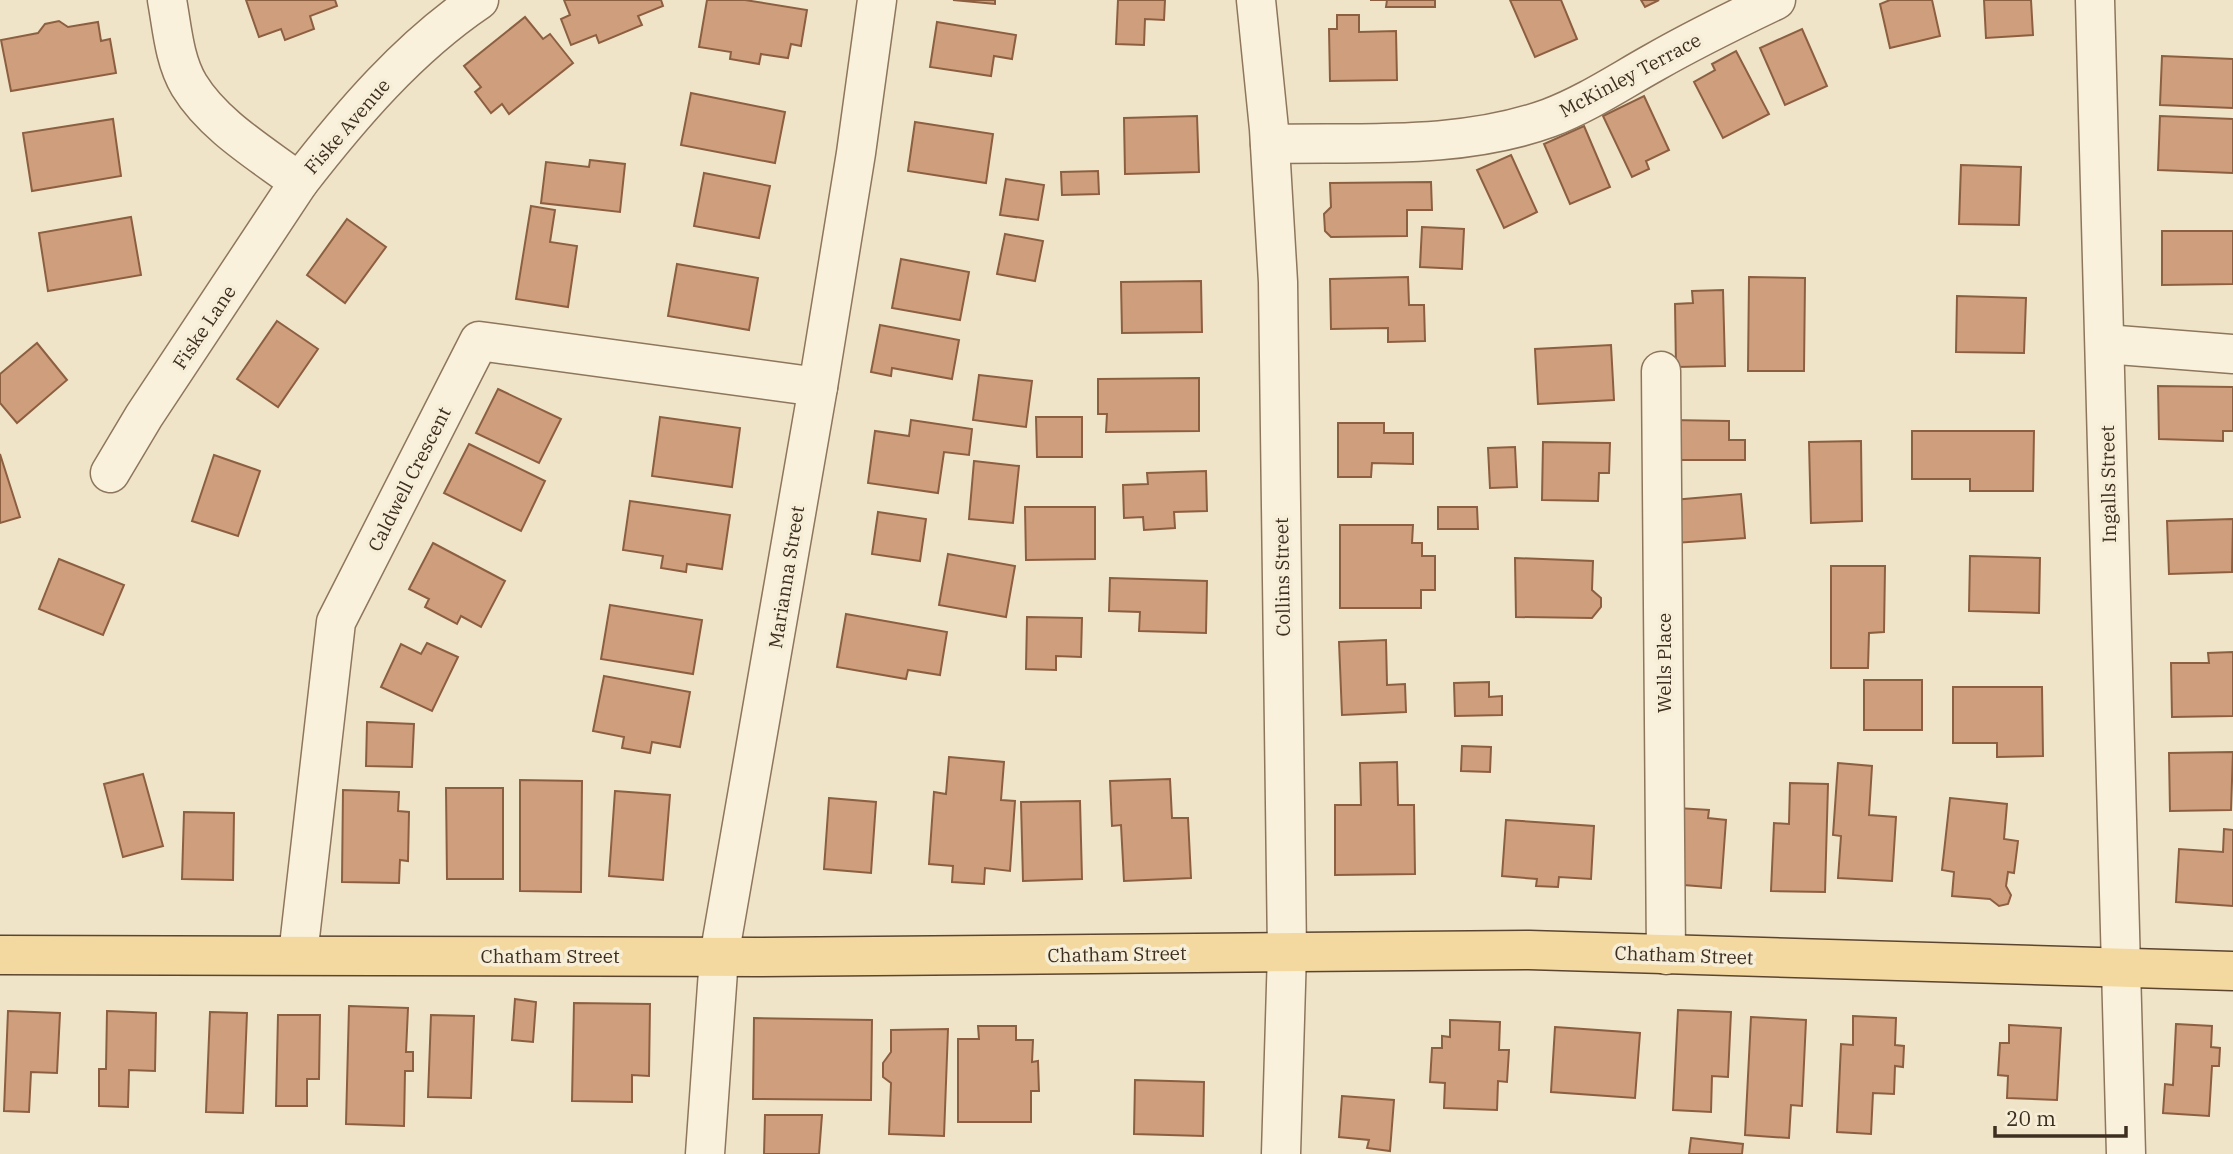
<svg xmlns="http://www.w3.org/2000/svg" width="2233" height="1154" font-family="'IBM Plex Serif',serif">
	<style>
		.building { fill: #cf9f7d; stroke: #8d5f41; stroke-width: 2 }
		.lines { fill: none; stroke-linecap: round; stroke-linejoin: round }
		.minor-casing { stroke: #8d765c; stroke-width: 41 }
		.major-casing { stroke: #5b4430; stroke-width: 41 }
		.minor { stroke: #faf1dc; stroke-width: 38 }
		.major { stroke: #f3d9a0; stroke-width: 38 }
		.labels { text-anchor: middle; stroke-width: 7; stroke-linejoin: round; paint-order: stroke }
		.street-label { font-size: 19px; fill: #3d2e20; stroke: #f7eed8 }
	</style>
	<rect width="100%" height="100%" fill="#f0e4c8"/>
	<g class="building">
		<polygon points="246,0 335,0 337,6 310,16 314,29 285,40 281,29 259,37"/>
		<polygon points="564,0 661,0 663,6 638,16 642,25 599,43 596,35 571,45 561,19 570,15"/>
		<polygon points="707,0 745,0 807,10 801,46 791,44 788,58 761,54 759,64 730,59 731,52 699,47"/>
		<polygon points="953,0 995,0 995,4"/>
		<polygon points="1118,0 1165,0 1164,20 1145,19 1144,45 1116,44"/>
		<polygon points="1370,0 1435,0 1435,7 1386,7 1387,0"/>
		<polygon points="1510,0 1561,0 1577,39 1535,57"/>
		<polygon points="1641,0 1659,0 1645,7"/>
		<polygon points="1932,0 1940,36 1890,48 1880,4 1890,0"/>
		<polygon points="1984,0 2031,0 2033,35 1986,38"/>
		<polygon points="1337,15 1359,15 1359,32 1396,31 1397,80 1330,81 1329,29 1337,29"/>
		<polygon points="525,17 543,39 550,34 573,63 509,114 502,104 491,113 475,92 481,87 464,66"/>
		<polygon points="59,21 68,27 98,22 101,41 110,39 116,73 11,91 1,40 38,33 45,24"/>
		<polygon points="937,22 1016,35 1012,59 994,56 991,76 930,67"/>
		<polygon points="1802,29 1827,86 1785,105 1760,48"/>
		<polygon points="1736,51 1769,114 1723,138 1694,82 1715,70 1712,64"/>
		<polygon points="2162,56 2233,59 2233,108 2160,105"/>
		<polygon points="691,93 785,112 775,163 681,145"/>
		<polygon points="1644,96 1669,150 1646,161 1649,169 1632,177 1603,116"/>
		<polygon points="1197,116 1199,172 1125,174 1124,118"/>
		<polygon points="2160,116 2233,119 2233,173 2158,170"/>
		<polygon points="113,119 121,176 32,191 23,133"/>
		<polygon points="915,122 993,134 986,183 908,171"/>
		<polygon points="1584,126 1610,187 1570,204 1544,144"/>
		<polygon points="1511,155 1537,212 1504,228 1477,170"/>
		<polygon points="590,160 625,164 620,212 541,203 546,162 589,167"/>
		<polygon points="1961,165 2021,167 2019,225 1959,224"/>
		<polygon points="1098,171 1099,194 1062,195 1061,172"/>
		<polygon points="704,173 770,186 759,238 694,226"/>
		<polygon points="1006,179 1044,185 1038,220 1000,215"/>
		<polygon points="1431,182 1432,210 1407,210 1407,236 1331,237 1325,231 1324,214 1331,207 1330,183"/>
		<polygon points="531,206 555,210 550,242 577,246 568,307 516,299"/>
		<polygon points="131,217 141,275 48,291 39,233"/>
		<polygon points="347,219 386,247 345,303 307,275"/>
		<polygon points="1422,227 1464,229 1462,269 1420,267"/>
		<polygon points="2162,231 2233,231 2233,284 2162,285"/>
		<polygon points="1005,234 1043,241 1035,281 997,274"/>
		<polygon points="901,259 969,272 960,320 892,308"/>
		<polygon points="677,264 758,278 749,330 668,316"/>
		<polygon points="1408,277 1409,305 1424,305 1425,341 1388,342 1388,328 1331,329 1330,279"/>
		<polygon points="1749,277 1805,278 1804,371 1748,371"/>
		<polygon points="1201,281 1202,332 1122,333 1121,282"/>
		<polygon points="1723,290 1725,366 1676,367 1675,304 1693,303 1692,291"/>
		<polygon points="1957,296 2026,298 2024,353 1956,352"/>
		<polygon points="277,321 318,349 278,407 237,379"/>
		<polygon points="880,325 959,340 952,379 892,368 891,376 871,372"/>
		<polygon points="37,343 67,380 17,423 0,403 0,374"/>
		<polygon points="1611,345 1614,400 1538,404 1535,349"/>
		<polygon points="979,375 1032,381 1026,427 973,420"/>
		<polygon points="1199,378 1199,431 1106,432 1107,414 1098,414 1098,379"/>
		<polygon points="2158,386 2233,387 2233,431 2223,431 2223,441 2159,439"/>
		<polygon points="498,389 561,419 539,463 476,433"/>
		<polygon points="660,417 740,428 732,487 652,476"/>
		<polygon points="1036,417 1082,417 1082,457 1037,457"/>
		<polygon points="911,420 972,429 969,455 944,452 938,493 868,483 875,431 909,436"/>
		<polygon points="1671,420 1729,421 1729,440 1745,440 1745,460 1671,460"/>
		<polygon points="1338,423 1384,423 1384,433 1413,433 1413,464 1372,463 1371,477 1338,477"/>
		<polygon points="1912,431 2034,431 2033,491 1970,491 1970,479 1912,479"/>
		<polygon points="1861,441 1862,521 1811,523 1809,442"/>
		<polygon points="1543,442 1610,443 1609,473 1599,473 1598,501 1542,500"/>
		<polygon points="469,444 545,481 521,531 444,493"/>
		<polygon points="1515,447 1517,487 1490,488 1488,448"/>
		<polygon points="0,454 20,517 0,523"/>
		<polygon points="214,455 260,471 238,536 192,521"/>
		<polygon points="974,461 1019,466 1013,523 969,519"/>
		<polygon points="1206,471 1207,511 1174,512 1175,528 1144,530 1143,517 1124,518 1123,485 1148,484 1147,473"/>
		<polygon points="1741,494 1745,538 1675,543 1673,500"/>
		<polygon points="630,501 730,515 722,569 687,564 686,572 661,568 663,556 623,550"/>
		<polygon points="1025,507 1095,507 1095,559 1026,560"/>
		<polygon points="1438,507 1477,507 1478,529 1438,529"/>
		<polygon points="878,512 926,519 920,561 872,554"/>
		<polygon points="2233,519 2232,572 2169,574 2167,521"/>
		<polygon points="1340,525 1413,525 1412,543 1422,543 1422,556 1435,556 1435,590 1421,590 1421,608 1340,608"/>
		<polygon points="433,543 505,581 481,627 461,616 457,624 425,607 429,599 409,589"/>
		<polygon points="948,554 1015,566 1006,617 939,605"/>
		<polygon points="1970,556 2040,558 2039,613 1969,611"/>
		<polygon points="1515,558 1593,561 1592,590 1601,598 1601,607 1592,618 1516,617"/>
		<polygon points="59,559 124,585 103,635 39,609"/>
		<polygon points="1831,566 1885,566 1884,632 1869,633 1868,668 1831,668"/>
		<polygon points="1110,578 1207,581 1206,633 1139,631 1140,612 1109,611"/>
		<polygon points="610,605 702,620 693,674 601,659"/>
		<polygon points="846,614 947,632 940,675 908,670 906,679 837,667"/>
		<polygon points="1027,617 1082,618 1081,657 1056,656 1056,670 1026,669"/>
		<polygon points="1386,640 1387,685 1405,684 1406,712 1342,715 1339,642"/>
		<polygon points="427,643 458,657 432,711 381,687 401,644 421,654"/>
		<polygon points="2233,652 2233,716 2172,717 2171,663 2209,663 2208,653"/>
		<polygon points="604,676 690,692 680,747 652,742 650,753 622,748 624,737 593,731"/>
		<rect x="1864" y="680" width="58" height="50"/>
		<polygon points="1489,682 1489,697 1502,696 1502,715 1455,716 1454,683"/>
		<polygon points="1953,687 2042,687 2043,756 1997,757 1997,743 1953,743"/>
		<polygon points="367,722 414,724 412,767 366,766"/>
		<polygon points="1462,746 1491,747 1490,772 1461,771"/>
		<polygon points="2233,752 2231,810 2170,811 2169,753"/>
		<polygon points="949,757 1004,762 1001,800 1015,801 1010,871 985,868 984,884 952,882 953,866 929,864 934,792 946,794"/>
		<polygon points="1397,762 1398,805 1414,805 1415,874 1335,875 1335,805 1361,805 1360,763"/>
		<polygon points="1838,763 1872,766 1869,815 1896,817 1892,881 1838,878 1841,836 1833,835"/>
		<polygon points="143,774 163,846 123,857 104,784"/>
		<polygon points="1170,779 1172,818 1188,818 1191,878 1124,881 1121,825 1112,826 1110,781"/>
		<polygon points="520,780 582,781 581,892 520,891"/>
		<polygon points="1790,783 1828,784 1825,892 1771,891 1774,823 1789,824"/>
		<polygon points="446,788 503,788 503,879 447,879"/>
		<polygon points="343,790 399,792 398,811 409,812 408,861 400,860 399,883 342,882"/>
		<polygon points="615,791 670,795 663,880 609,876"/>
		<polygon points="829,798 876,802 871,873 824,869"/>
		<polygon points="1950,798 2007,804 2004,839 2018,841 2014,873 2008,872 2006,886 2011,895 2008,904 1999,906 1990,899 1952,896 1954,872 1942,870"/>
		<polygon points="1080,801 1082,879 1023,881 1021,802"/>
		<polygon points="1677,808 1709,810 1708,818 1726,820 1721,888 1671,884"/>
		<polygon points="184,812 234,813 233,880 182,879"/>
		<polygon points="1506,820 1594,826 1591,879 1559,877 1558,887 1536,886 1537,879 1502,876"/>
		<polygon points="2224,829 2233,830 2233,906 2176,902 2179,849 2223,852"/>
		<polygon points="515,999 536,1002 533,1042 512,1040"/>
		<polygon points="574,1003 650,1004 649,1076 632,1075 632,1102 572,1101"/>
		<polygon points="349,1006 408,1008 406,1052 413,1052 413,1071 405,1071 404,1126 346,1124"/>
		<polygon points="1678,1010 1731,1012 1728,1077 1712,1076 1711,1112 1673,1110"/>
		<polygon points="8,1011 60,1013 57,1073 31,1072 29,1112 4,1111"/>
		<polygon points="107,1011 156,1013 155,1071 129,1070 128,1107 99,1106 99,1069 106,1069"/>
		<polygon points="210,1012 247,1013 243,1113 206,1112"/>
		<polygon points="278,1015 320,1015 319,1079 307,1079 307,1106 276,1106"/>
		<polygon points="431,1015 474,1016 471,1098 428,1097"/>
		<polygon points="1853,1016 1896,1018 1895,1045 1904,1046 1903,1067 1895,1066 1894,1094 1873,1093 1871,1134 1837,1132 1841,1044 1853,1045"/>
		<polygon points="1751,1017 1806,1020 1802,1106 1791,1105 1789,1138 1745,1135"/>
		<polygon points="754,1018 872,1020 871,1100 753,1099"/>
		<polygon points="1450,1020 1500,1022 1499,1050 1509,1050 1507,1082 1498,1081 1497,1110 1444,1108 1445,1083 1430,1082 1432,1048 1442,1048 1442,1036 1450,1037"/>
		<polygon points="2176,1024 2212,1026 2211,1047 2220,1048 2219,1066 2212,1066 2209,1116 2163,1113 2165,1084 2173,1085"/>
		<polygon points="2009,1025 2061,1028 2057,1100 2007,1098 2008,1076 1998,1075 2000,1043 2009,1043"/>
		<polygon points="978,1026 1016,1026 1016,1040 1033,1040 1032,1062 1038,1061 1039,1091 1031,1091 1031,1122 958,1122 958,1039 979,1039"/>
		<polygon points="1555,1027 1640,1033 1635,1098 1551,1092"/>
		<polygon points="948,1029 944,1136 889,1134 891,1083 883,1077 883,1063 891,1052 891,1030"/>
		<polygon points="1135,1080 1204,1082 1203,1136 1134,1134"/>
		<polygon points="1342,1096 1394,1100 1390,1151 1367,1148 1369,1140 1339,1137"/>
		<polygon points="765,1115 822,1115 819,1154 764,1154"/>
		<polygon points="1691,1138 1743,1144 1742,1154 1689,1154"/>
	</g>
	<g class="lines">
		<g class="minor-casing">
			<g id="minor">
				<path d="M 167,0 C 172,27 174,60 189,85 C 214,126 262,154 299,182 C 351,115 408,48 479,0"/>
				<polyline points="1256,0 1269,129 1278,282 1287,952 1281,1154"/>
				<polyline points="2095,0 2126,1154"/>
				<path d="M 1270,144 C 1362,142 1461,150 1549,118 C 1586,104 1619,82 1653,63 C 1693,40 1734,20 1776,0"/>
				<polyline points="2105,344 2233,354"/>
				<polyline points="1661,371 1666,955"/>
				<polyline points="110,473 144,416 299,182"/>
				<polyline points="298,955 336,622 479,341 818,387"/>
				<polyline points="705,1154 719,957 818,387 856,153 877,0"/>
			</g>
		</g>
		<g class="major-casing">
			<polyline id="major" points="0,955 762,957 1529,950 2233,971"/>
		</g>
		<use href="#minor" class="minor"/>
		<use href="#major" class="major"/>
	</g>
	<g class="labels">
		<g class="street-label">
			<text transform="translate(1630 75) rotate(-28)" y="7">McKinley Terrace</text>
			<text transform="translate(347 126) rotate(-49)" y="7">Fiske Avenue</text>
			<text transform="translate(204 327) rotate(-56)" y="7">Fiske Lane</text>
			<text transform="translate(409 479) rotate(-63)" y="7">Caldwell Crescent</text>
			<text transform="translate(2108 484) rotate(-91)" y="7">Ingalls Street</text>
			<text transform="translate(786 577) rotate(-81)" y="7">Marianna Street</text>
			<text transform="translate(1282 577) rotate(-91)" y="7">Collins Street</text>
			<text transform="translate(1664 663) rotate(-90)" y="7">Wells Place</text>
			<text transform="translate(1117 954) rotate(-1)" y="7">Chatham Street</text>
			<text transform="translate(1684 955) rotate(2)" y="7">Chatham Street</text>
			<text x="550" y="963">Chatham Street</text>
		</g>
	</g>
	<path d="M1995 1126v10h131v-10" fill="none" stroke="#3d2e20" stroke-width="3.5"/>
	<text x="2006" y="1126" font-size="21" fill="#3d2e20" stroke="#f7eed8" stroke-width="5" paint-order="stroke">20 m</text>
</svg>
